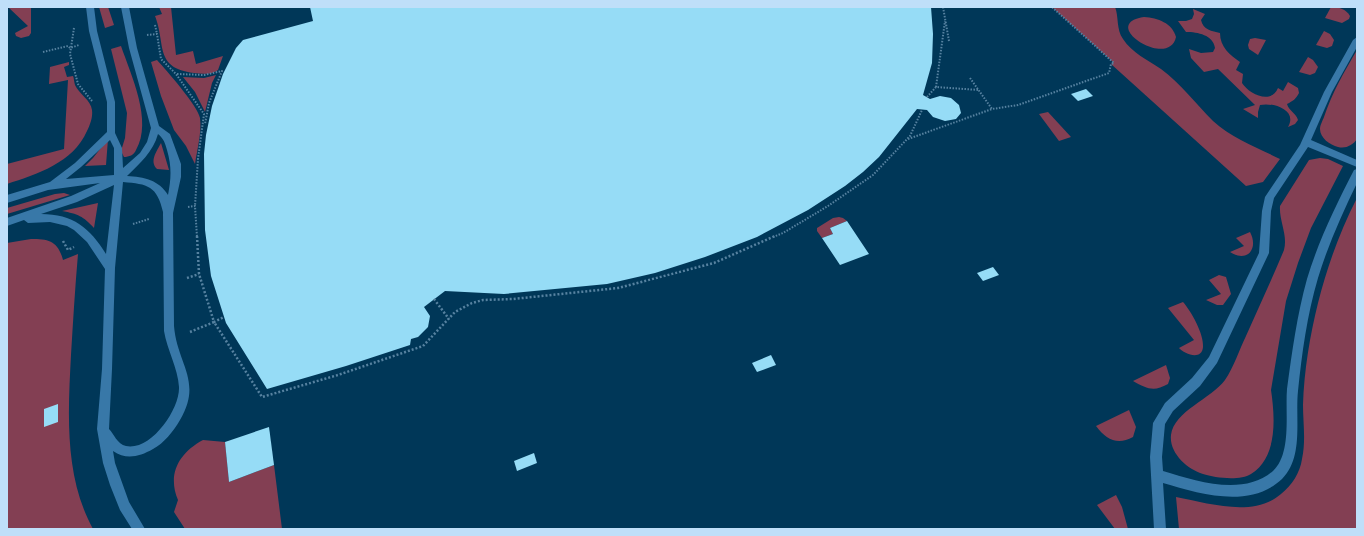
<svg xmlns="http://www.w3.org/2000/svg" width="1364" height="536" font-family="Cabin,sans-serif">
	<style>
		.green { fill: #833f53 }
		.building { fill: #96dcf6 }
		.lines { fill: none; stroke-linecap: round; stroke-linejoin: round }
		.path-far1 { stroke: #5682a0; stroke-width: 2; stroke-dasharray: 1.5 1.5; stroke-linecap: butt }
		.path { stroke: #5682a0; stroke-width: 2.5; stroke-dasharray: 2 2; stroke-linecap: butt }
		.minor { fill: #3878a8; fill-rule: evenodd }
	</style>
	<rect width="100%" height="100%" fill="#003758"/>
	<g class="green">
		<polygon points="8,7 31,7 31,33 29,36 21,38 16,36 15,33 28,26"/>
		<polygon points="99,7 108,7 114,25 105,28"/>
		<path d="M 159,7 L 171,7 L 176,55 L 193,51 L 196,64 L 223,56 L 218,70 C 212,75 202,74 194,73 C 154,68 166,44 155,16 L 162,14 Z"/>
		<path d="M 1052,7 L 1115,7 C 1119,17 1116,29 1123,39 C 1132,53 1148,60 1161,69 C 1181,84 1196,104 1213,121 C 1231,138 1258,148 1280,159 L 1263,182 L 1246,186 L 1111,64 L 1113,62 Z"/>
		<path d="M 1331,7 C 1339,7 1346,9 1350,16 L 1349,19 L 1342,23 L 1325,18 Z"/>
		<path d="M 1193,9 L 1205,14 L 1201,20 C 1203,30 1212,31 1220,33 C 1220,47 1230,55 1240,62 L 1236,70 L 1243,74 L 1242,83 C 1249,94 1271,105 1278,88 L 1283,91 L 1288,82 L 1298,88 L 1299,93 C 1296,99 1293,101 1287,104 C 1289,111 1296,113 1298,120 L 1295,124 L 1288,127 C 1298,110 1273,102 1260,105 L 1258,112 L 1258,118 L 1243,109 L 1255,105 L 1218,69 L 1204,72 L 1191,58 L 1189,49 L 1201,53 L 1213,52 L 1215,48 C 1213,35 1198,32 1186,32 L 1178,21 L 1186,21 L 1192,19 L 1194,14 Z"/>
		<path d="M 1144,17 C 1158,18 1172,23 1176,37 C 1169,70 1097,24 1144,17 Z"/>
		<polygon points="1324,31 1330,34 1334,40 1332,46 1327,48 1316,45"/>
		<polygon points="1255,38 1266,40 1258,55 1249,49 1248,45 1250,39"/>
		<path d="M 121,46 C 131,75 153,121 136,150 C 134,155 129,157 124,157 L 121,151 L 125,138 L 127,113 L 111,49 Z"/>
		<path d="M 1357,50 L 1357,139 C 1353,145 1346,149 1338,147 C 1330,145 1320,138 1320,129 C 1320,125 1323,120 1324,117 C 1332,93 1344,72 1357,50 Z"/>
		<polygon points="1308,57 1313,60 1318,67 1315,73 1310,75 1299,72"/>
		<path d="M 157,60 C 166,70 198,106 200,118 C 202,132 197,150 195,164 L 186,146 L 174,130 L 161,96 L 151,62 Z"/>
		<path d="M 69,62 L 69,65 L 64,67 L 67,77 L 73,76 C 74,78 74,82 75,85 C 79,94 91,100 92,110 C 93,117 90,125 87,131 C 73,163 37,174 7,184 L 7,164 L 64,149 L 68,80 L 49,84 L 50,67 Z"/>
		<polygon points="216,75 212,83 205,112 195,92 183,77 204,78"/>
		<polygon points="1048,112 1071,137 1059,141 1039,114"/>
		<polygon points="108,139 106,165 85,166 93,158"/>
		<path d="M 161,143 L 169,170 L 157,169 C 149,161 157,151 161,143 Z"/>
		<path d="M 1320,158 L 1328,159 L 1343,166 L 1311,228 L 1298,263 L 1286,301 L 1271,390 C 1275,417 1278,457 1251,474 C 1240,481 1215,478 1203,474 C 1187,469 1169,453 1171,435 C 1174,411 1211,399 1225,380 C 1234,367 1239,350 1246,336 C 1259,307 1272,279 1284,250 C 1288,235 1279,221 1280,206 L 1309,160 Z"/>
		<polygon points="64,193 70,195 7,214 7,208 55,194"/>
		<path d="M 1357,198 L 1357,529 L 1179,529 L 1176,497 C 1208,503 1253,518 1281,494 C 1292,485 1300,473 1302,459 C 1306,441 1303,422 1303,405 C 1304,371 1310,335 1318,303 C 1327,267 1340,231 1357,198 Z"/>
		<path d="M 98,203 L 94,228 C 83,216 78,214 62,211 Z"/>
		<polygon points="839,217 843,218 847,221 830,228 833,234 822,238 817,231 817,228 833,218"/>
		<path d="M 1250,232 C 1259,249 1247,263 1230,252 L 1244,246 L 1236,238 Z"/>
		<path d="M 31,239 C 49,239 58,241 63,260 L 78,254 C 75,288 73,322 71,355 C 68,413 64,476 93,529 L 7,529 L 7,243 Z"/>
		<polygon points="1219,275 1226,277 1231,294 1223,305 1217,305 1206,300 1221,294 1209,280"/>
		<path d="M 1183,302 C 1191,311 1204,334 1203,347 C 1202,361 1184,354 1179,348 L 1194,340 L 1168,308 Z"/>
		<path d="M 1166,365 L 1170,378 L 1168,384 C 1154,392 1147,389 1133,381 Z"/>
		<path d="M 1129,410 L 1136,427 L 1133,437 C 1117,446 1106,439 1096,426 Z"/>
		<path d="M 203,440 L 225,442 L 229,482 L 274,465 L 282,529 L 185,529 L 174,512 L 178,500 C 167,474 179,453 203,440 Z"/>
		<polygon points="1116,495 1122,507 1128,529 1115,529 1097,505"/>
	</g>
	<g class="building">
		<polygon points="310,7 931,7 933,34 932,63 923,95 930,99 940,96 951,98 959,105 961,113 956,119 945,121 933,117 927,110 917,109 879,157 863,172 845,186 808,210 757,237 705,257 655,273 607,284 504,294 445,291 424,307 430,316 428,327 418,337 411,339 410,345 346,366 267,389 226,323 211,276 205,230 204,154 206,135 212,106 223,74 236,48 243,40 313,21"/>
		<polygon points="1086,89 1093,96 1078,101 1071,94"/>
		<polygon points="847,221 869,254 840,265 822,238 833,234 830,228"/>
		<polygon points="993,267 999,275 983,281 977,273"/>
		<polygon points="771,355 776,365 757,372 752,363"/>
		<polygon points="58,404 58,422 44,427 44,409"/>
		<polygon points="269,427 274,465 229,482 225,442"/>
		<polygon points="534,453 537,463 517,471 514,461"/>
	</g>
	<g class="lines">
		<g class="path-far1">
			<polyline points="943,7 949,41"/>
			<polyline points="155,25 157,34"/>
			<polyline points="74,28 70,54 78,84 92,101"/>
			<polyline points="147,35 157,34 161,59 176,74 204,114 198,159 195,206"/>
			<polyline points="43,52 68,46 70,48 79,45"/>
			<polyline points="177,74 204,75 222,71 209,103 205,124"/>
			<polyline points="970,78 992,109 1018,105 1109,73 1111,64 1114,63 1052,7"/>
			<polyline points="936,87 945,21"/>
			<polyline points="927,97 936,87 979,90"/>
			<polyline points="908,139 992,109"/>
			<polyline points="188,207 195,206 197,237"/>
			<polyline points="133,224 149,219"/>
			<polyline points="773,237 783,233 828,206 873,175 910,136 922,110"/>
		</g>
		<g class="path">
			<polyline points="197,236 199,274 214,322 224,317"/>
			<polyline points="63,241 68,250 74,247"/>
			<polyline points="187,278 199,274"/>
			<polyline points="434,299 449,319"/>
			<polyline points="190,332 214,322 262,397 338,375 423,346 455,312 472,303 483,300 513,299 618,288 714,263 775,236"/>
		</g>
		<g class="minor">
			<path d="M 86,7 L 94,7 L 97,31 L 115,102 L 115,133 L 122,148 L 123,168 L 140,153 L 147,142 L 151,128 L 129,48 L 121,7 L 129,7 L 137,48 L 159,126 L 170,134 L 181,164 L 181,177 L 173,213 L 174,326 C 177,364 203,381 180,420 C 173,432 164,443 153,449 C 139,457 126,460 113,451 L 115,463 L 129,502 L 145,529 L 132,529 L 120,510 L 110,485 L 103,463 L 97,429 L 102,369 L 105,269 L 87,242 L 74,230 L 67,226 L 50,222 L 28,223 L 24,220 L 7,226 L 7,218 L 71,196 L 100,183 L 48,190 L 7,203 L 7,195 L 50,182 L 75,163 L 107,132 L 107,102 L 89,31 ZM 158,134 C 164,139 165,143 167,150 C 172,167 171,179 168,195 C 159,180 144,177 127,176 C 140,163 153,152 158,134 ZM 110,140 L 114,148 L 114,175 L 66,179 L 81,167 ZM 123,182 C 148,184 157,186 163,212 L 164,331 C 167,350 178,368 179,387 C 180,409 151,451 126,446 C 117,444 114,434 109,429 L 112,369 L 115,268 ZM 114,185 L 106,254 C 90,228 73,214 41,214 L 77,202 Z"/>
			<path d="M 1357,37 L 1357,47 L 1332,92 L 1311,140 L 1357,160 L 1357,167 L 1308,147 L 1274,198 L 1271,211 L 1269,253 L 1217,363 L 1200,386 L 1173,411 L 1165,424 L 1162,457 L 1163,471 C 1196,481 1243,497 1273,471 C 1292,453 1285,413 1287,389 C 1292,352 1297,315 1307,279 C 1318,242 1336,205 1354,170 L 1357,169 L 1357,183 C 1342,214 1328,245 1318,278 C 1307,315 1302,353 1298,391 C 1295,419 1304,457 1282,479 C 1250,509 1200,494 1163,483 L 1166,529 L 1154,529 L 1150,457 L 1153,423 L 1165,403 L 1192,378 L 1209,357 L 1259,253 L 1262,211 L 1265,197 L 1300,145 L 1324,92 L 1353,40 Z"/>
		</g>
	</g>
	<rect width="1364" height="536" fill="none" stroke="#bfdff9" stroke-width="16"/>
</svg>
